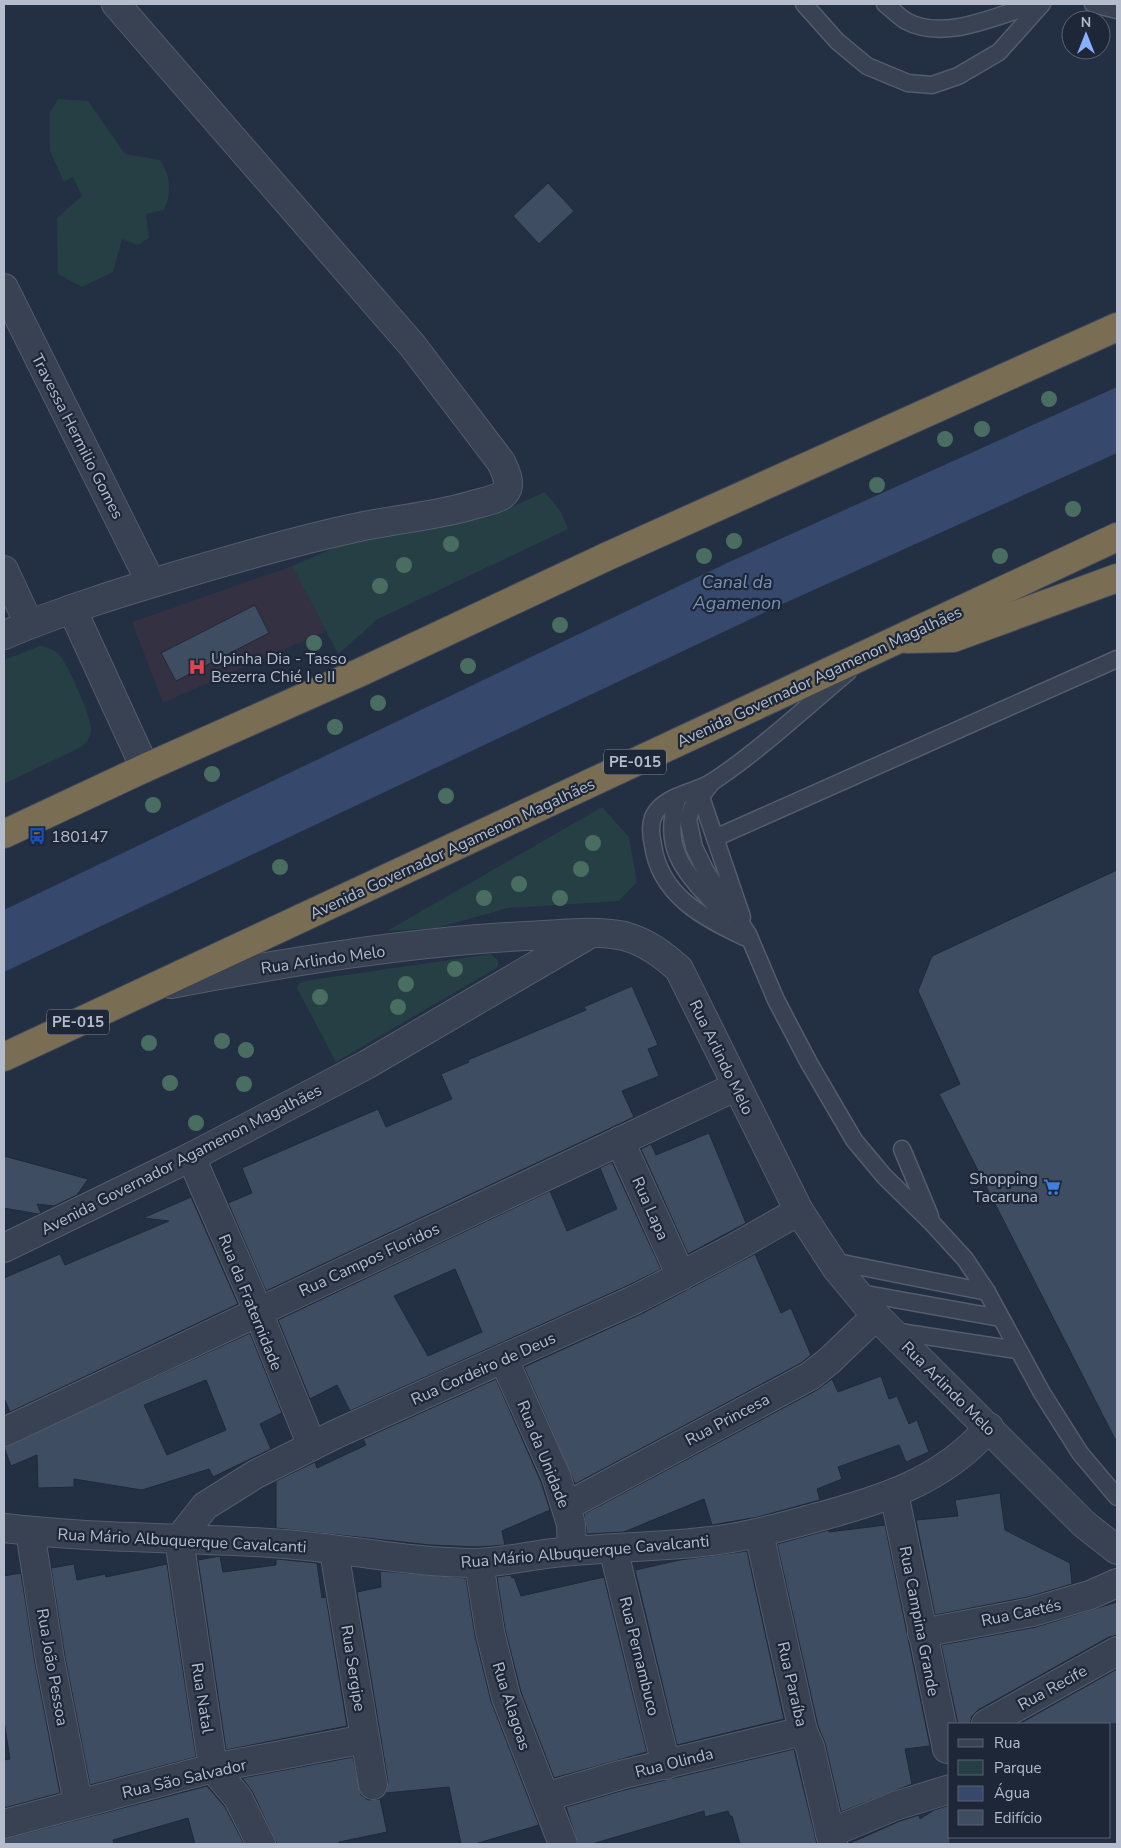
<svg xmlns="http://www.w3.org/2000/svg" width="1121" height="1848" font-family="'Nunito Sans',sans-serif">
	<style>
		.medical { fill: #343143 }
		.green { fill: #253f44 }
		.water { fill: #36496c }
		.building { fill: #3f4d63; stroke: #1f293a; fill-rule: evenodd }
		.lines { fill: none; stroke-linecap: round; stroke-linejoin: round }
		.lane-casing { stroke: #535d6d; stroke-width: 19 }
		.street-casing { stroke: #535d6d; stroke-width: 30 }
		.highway-casing { stroke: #404a5a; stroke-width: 30 }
		.lane { stroke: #384253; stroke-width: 16 }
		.street { stroke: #384253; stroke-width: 28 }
		.highway { stroke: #796d54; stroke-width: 28 }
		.tree { fill: #4a6d61 }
		.labels { text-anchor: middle; stroke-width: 4.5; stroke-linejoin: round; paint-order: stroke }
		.shield { fill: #1d2738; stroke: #8790a0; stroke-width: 1 }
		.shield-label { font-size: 15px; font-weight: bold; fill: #b5bdcd }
		.street-label { font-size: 16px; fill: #b5bdcd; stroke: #1d2738 }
		.poi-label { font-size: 16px; fill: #b5bdcd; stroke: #1d2738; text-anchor: start }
		.water-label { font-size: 18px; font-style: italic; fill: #7a91b7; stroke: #1d2738 }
	</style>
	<rect width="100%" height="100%" fill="#232f43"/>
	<polygon class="medical" points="292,566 326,631 163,703 132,622"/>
	<g class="green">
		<path d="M 58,99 L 88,101 L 125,154 L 160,160 C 171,178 172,191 164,210 L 146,214 L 149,238 L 138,245 L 122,239 L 113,272 L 82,287 L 58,274 L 57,218 L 82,196 L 73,177 L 64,182 L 50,151 L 50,112 Z"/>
		<polygon points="545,492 561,512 568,529 378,619 338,654 292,566 369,533 489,517"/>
		<path d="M 40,646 C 48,647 55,650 60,656 C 69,666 91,717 91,729 C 91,737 86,744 79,748 L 4,784 L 4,660 Z"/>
		<polygon points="602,807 629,837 637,882 619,901 508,908 436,928 387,931"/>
		<polygon points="491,954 498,960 498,967 336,1062 297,988 299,983 304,981"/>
	</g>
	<polygon class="water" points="1117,387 1117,453 776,607 4,972 4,910 727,563"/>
	<g class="building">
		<polygon points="548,183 574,211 539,244 513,216"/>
		<polygon points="255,605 269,633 176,681 161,653"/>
		<polygon points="1117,870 1117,1443 939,1094 960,1084 918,991 932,956"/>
		<polygon points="632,986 658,1045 648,1049 659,1076 622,1091 634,1117 266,1291 228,1203 252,1193 242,1168 378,1109 386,1127 452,1099 441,1074 469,1062 468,1060 586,1010 584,1007"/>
		<polygon points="709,1133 746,1223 688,1254 641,1149 651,1144 656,1155"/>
		<polygon points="4,1156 88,1179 77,1195 54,1206 37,1204 41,1213 38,1214 4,1208"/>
		<path d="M 612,1162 L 661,1269 L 629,1285 L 350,1411 L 337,1385 L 310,1399 L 278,1320 L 550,1191 L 567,1231 L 617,1209 L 600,1168 ZM 455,1269 L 482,1332 L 428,1356 L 394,1296 Z"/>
		<polygon points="191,1197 238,1304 10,1412 4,1398 4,1278 60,1254 65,1265 169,1221 143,1218"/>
		<polygon points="755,1254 781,1313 791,1308 811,1355 801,1363 575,1484 524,1367 643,1313"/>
		<path d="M 250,1333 L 282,1413 L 260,1424 L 271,1449 L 213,1477 L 209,1469 L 142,1490 L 74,1479 L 74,1487 L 38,1488 L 37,1455 L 11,1466 L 4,1447 ZM 206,1380 L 226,1430 L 167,1455 L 144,1405 Z"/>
		<polygon points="881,1376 889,1399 897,1396 909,1424 917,1420 929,1452 906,1462 899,1445 838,1467 842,1479 817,1489 820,1500 758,1517 712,1525 704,1499 624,1532 587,1534 584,1514 817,1390 832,1379 838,1392"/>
		<polygon points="496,1379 541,1482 550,1510 502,1531 505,1545 477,1547 430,1545 276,1528 276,1481 315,1462 317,1468 366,1445 363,1439"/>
		<polygon points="1000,1493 1005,1530 1070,1563 1072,1584 1028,1597 935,1615 916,1520 958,1516 955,1500"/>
		<polygon points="885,1525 930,1746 905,1749 912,1784 841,1812 825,1743 818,1726 777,1544 829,1530 829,1532"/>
		<polygon points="747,1551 784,1719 677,1745 635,1570 680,1560"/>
		<polygon points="220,1556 223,1572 276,1565 276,1559 317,1563 322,1598 326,1597 347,1726 226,1750 198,1560"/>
		<polygon points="74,1564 77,1580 105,1574 106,1577 167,1564 196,1757 90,1785 65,1657 51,1568"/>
		<polygon points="380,1571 466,1578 475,1636 491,1701 539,1825 475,1844 461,1844 449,1787 386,1793 388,1782 357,1592 381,1587"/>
		<polygon points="21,1573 35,1663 60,1793 4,1808 4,1760 10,1759 4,1721 4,1576"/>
		<polygon points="511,1575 512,1578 514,1577 521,1596 604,1577 647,1752 554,1778 521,1692 505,1629 497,1577"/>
		<polygon points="1117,1602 1117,1635 1109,1637 978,1710 972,1716 970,1724 958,1724 941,1645 1036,1627"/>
		<polygon points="1117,1669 1117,1724 1019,1724"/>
		<polygon points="794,1749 817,1844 740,1844 732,1816 730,1816 728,1811 705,1817 704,1811 592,1844 578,1844 566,1807 624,1790"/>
		<polygon points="353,1757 361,1795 368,1800 380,1799 387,1832 339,1842 339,1844 277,1844 252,1791 242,1778"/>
		<polygon points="207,1786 225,1807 244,1844 195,1844 188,1818 113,1840 114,1844 4,1844 4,1839"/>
		<polygon points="950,1805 950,1844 848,1844 900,1821 919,1815 920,1819 934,1810"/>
	</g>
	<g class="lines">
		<g class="lane-casing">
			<g id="lane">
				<polyline points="804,4 837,41 867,66 908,83 932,85 958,76 999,52 1042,4"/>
				<path d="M 885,4 C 892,9 899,17 906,21 C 945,42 997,15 1036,4"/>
				<polyline points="1093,4 1117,10"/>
				<polyline points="712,782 692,808 688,819 694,847 705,870 748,934 776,1000 809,1063 854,1140 884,1176 932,1223 965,1259 987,1292 1042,1393 1080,1453 1117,1497"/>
				<path d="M 678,797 C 659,852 689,876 724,914"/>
				<polyline points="701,797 742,917"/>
				<polyline points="715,838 1117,659"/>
				<path d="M 744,937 C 702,917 660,895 653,845 C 651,836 650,823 654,815 C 665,795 695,793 712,782 C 758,752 806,707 848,672"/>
				<polyline points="902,1149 930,1216"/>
				<polyline points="832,1261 987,1292"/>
				<polyline points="855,1292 1000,1318"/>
				<polyline points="893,1331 1017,1350"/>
			</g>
		</g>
		<g class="street-casing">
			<g id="street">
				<polyline points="4,288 151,583"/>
				<polyline points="4,570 29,624"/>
				<polyline points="72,609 145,768"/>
				<path d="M 4,635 C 63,610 125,591 186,573 C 240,557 295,541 350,529 C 392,519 435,517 476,504 C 484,502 494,500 501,496 C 514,487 506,473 501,462 L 412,345 L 116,4"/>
				<path d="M 171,984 C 288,962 407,942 526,936 C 558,935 593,929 624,936 C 646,942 662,954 679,969 L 799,1211 L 837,1269 L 876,1316 L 1084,1524 L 1117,1550"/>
				<polyline points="620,1141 681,1276"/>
				<polyline points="191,1157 250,1292 312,1446"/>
				<polyline points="4,1248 191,1157 366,1065 588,935"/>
				<polyline points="504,1360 556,1476 571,1524 572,1551"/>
				<polyline points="4,1432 735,1087"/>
				<polyline points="894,1493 947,1749"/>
				<polyline points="567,1506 810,1376 829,1361 876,1316"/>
				<path d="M 4,1528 C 97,1539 191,1537 284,1544 C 349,1549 412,1563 477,1563 C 506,1562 535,1554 563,1552 C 613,1547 662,1547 711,1541 C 745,1537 778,1528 811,1519 C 878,1501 943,1482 989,1427"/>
				<polyline points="30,1531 50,1660 78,1803"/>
				<polyline points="759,1533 803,1731 810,1747 830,1833"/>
				<polyline points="613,1548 666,1765"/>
				<polyline points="334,1551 373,1785"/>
				<polyline points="479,1563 490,1632 506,1697 563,1844"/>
				<polyline points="922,1633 1032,1612 1090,1595 1117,1583"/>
				<polyline points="986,1724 1117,1651"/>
				<polyline points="545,1797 620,1775 803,1731"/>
				<polyline points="4,1824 213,1768 365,1739"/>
				<polyline points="261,1844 238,1798 213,1768 179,1539 205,1506 256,1474 336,1434 636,1299 734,1248 799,1211"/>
				<polyline points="833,1844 830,1833 895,1806 950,1789"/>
			</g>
		</g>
		<g class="highway-casing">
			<g id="highway">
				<polyline points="907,639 953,638 1117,578"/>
				<polyline points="4,834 145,768 363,671 608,556 1117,327"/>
				<polyline points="4,1057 1117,537"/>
			</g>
		</g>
		<use href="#lane" class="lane"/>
		<use href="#street" class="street"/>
		<use href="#highway" class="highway"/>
	</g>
	<g class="tree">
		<circle cx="1049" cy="399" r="8"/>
		<circle cx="982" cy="429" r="8"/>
		<circle cx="945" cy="439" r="8"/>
		<circle cx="877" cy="485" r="8"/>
		<circle cx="1073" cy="509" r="8"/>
		<circle cx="734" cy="541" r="8"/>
		<circle cx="451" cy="544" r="8"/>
		<circle cx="704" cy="556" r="8"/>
		<circle cx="1000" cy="556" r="8"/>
		<circle cx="404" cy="565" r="8"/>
		<circle cx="380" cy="586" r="8"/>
		<circle cx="560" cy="625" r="8"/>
		<circle cx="314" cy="643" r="8"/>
		<circle cx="468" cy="666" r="8"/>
		<circle cx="378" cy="703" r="8"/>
		<circle cx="335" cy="727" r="8"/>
		<circle cx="212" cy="774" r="8"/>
		<circle cx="446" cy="796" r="8"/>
		<circle cx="153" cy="805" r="8"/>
		<circle cx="593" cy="843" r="8"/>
		<circle cx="280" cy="867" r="8"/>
		<circle cx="581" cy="869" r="8"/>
		<circle cx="519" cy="884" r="8"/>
		<circle cx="484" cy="898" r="8"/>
		<circle cx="560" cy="898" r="8"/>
		<circle cx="455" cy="969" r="8"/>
		<circle cx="406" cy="984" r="8"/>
		<circle cx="320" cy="997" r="8"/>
		<circle cx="398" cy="1007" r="8"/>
		<circle cx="222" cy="1041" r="8"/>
		<circle cx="149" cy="1043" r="8"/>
		<circle cx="246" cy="1050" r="8"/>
		<circle cx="170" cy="1083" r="8"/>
		<circle cx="244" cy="1084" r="8"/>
		<circle cx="196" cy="1123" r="8"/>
	</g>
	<defs>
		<g id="hospital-bare" transform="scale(1.35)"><path d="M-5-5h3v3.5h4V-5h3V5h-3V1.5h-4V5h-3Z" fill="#e0444e" stroke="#1d2738" stroke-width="2.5" paint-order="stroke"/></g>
		<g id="bus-bare" transform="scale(1.35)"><path d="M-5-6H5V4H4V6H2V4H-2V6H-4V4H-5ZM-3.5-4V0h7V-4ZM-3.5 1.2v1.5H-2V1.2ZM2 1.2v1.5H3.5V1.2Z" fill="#1a4fb4" stroke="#1d2738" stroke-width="2.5" paint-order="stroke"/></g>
		<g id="supermarket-bare" transform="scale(1.35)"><path d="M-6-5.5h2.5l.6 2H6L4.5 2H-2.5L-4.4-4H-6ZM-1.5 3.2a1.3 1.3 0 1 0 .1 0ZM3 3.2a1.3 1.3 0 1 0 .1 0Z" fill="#3f7fe0" stroke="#1d2738" stroke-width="2.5" paint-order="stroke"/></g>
	</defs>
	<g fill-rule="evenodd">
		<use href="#hospital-bare" x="197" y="667"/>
		<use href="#bus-bare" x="37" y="836"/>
		<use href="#supermarket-bare" x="1052" y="1187"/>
	</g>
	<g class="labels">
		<g class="shield">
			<rect x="604" y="749.5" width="62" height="25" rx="4"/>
			<rect x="47" y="1009.5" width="62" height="25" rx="4"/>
		</g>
		<g class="shield-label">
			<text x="635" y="767">PE-015</text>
			<text x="78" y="1027">PE-015</text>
		</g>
		<g class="street-label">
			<text transform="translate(78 436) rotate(63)" y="6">Travessa Hermilio Gomes</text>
			<text transform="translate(819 676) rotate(-25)" y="6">Avenida Governador Agamenon Magalhães</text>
			<text transform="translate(452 848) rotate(-25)" y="6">Avenida Governador Agamenon Magalhães</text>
			<text transform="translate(323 959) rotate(-8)" y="6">Rua Arlindo Melo</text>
			<text transform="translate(722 1057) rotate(64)" y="6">Rua Arlindo Melo</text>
			<text transform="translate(181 1159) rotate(-27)" y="6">Avenida Governador Agamenon Magalhães</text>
			<text transform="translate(651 1208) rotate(66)" y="6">Rua Lapa</text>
			<text transform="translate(369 1259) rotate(-25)" y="6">Rua Campos Floridos</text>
			<text transform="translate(251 1302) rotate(68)" y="6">Rua da Fraternidade</text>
			<text transform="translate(483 1368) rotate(-24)" y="6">Rua Cordeiro de Deus</text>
			<text transform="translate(949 1388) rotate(45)" y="6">Rua Arlindo Melo</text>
			<text transform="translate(727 1419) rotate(-28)" y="6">Rua Princesa</text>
			<text transform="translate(544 1454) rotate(68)" y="6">Rua da Unidade</text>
			<text transform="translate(182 1540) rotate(3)" y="6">Rua Mário Albuquerque Cavalcanti</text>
			<text transform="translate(585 1551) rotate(-5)" y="6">Rua Mário Albuquerque Cavalcanti</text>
			<text transform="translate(1021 1612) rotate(-12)" y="6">Rua Caetés</text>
			<text transform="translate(920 1621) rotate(79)" y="6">Rua Campina Grande</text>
			<text transform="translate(640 1656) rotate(76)" y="6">Rua Pernambuco</text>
			<text transform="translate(53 1667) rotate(80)" y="6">Rua João Pessoa</text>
			<text transform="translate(354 1668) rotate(81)" y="6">Rua Sergipe</text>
			<text transform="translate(793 1684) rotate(77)" y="6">Rua Paraíba</text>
			<text transform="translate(1052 1687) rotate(-29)" y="6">Rua Recife</text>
			<text transform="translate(203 1698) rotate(81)" y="6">Rua Natal</text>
			<text transform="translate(512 1706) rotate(72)" y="6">Rua Alagoas</text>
			<text transform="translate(674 1762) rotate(-14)" y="6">Rua Olinda</text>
			<text transform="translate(184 1778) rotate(-13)" y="6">Rua São Salvador</text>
		</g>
		<g class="poi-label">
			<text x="211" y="664">Upinha Dia - Tasso<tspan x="211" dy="18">Bezerra Chié I e II</tspan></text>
			<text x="51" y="842">180147</text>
			<text x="1038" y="1184" text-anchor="end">Shopping<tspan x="1038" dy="18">Tacaruna</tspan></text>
		</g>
		<g class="water-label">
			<text x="737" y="588">Canal da<tspan x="737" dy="21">Agamenon</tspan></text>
		</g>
	</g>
	<rect width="1121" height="1848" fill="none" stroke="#b5bdcd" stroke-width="10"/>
	<rect x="948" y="1723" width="162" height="115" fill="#1d2738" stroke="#5a6374"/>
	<rect x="958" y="1739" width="25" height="8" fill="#384253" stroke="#5a6374"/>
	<text x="994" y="1748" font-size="15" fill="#b5bdcd">Rua</text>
	<rect x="958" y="1760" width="25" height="15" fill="#253f44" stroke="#5a6374"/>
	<text x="994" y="1773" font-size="15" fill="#b5bdcd">Parque</text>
	<rect x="958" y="1786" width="25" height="15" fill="#36496c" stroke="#5a6374"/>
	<text x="994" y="1798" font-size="15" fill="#b5bdcd">Água</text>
	<rect x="958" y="1810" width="25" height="15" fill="#3f4d63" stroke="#5a6374"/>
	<text x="994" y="1823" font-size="15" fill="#b5bdcd">Edifício</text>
	<g transform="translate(1086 35)"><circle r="24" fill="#1d2738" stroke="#5a6374"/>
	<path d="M0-4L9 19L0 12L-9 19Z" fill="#88b0ff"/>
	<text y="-8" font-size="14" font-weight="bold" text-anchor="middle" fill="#b5bdcd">N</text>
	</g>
</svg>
